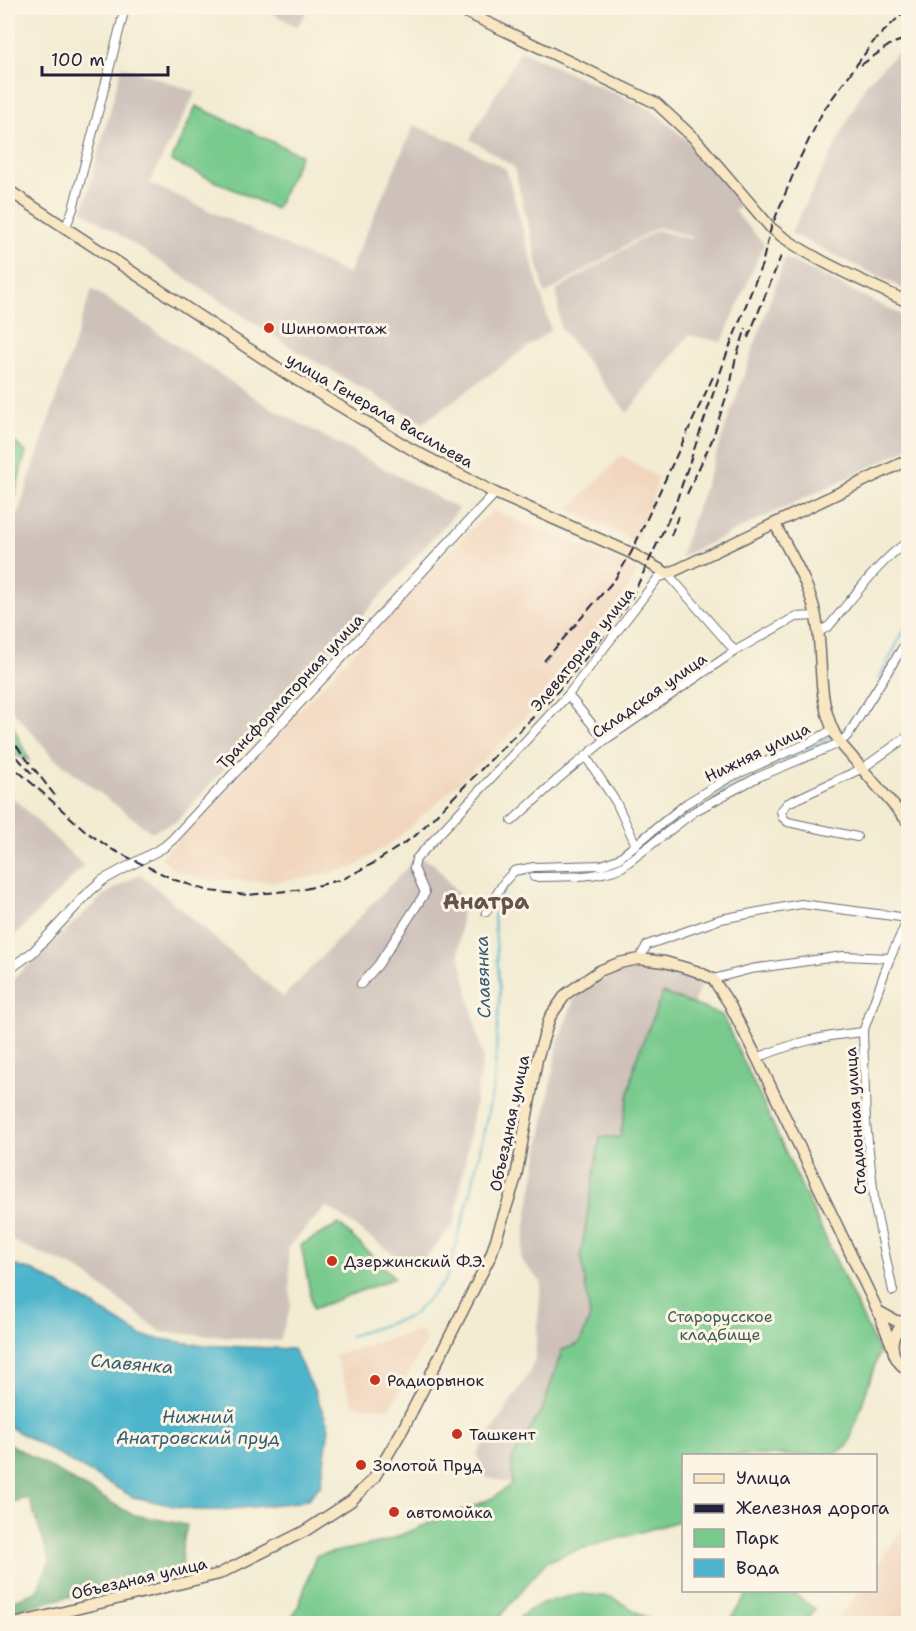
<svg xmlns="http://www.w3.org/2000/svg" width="916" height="1631" font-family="'Shantell Sans',sans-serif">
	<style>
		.built { fill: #f1d5bd }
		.industrial { fill: #cec1ba }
		.green { fill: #78ca8d; stroke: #4d7664; stroke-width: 1.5 }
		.forest { fill: #62ae78; stroke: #42685a; stroke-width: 1.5 }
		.water { fill: #4db5cb; stroke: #386c83; stroke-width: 1.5 }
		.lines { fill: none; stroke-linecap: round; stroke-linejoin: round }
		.stream { stroke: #4db5cb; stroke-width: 2 }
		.minor-casing { stroke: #6b6970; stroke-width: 10 }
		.tertiary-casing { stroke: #6b6970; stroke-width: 11 }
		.secondary-casing { stroke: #6b6970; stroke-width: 13 }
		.minor { stroke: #fff; stroke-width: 8 }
		.tertiary { stroke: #fff; stroke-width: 9 }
		.secondary { stroke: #f9e7c3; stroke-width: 10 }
		.rail { stroke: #22223b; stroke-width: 2; stroke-dasharray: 9 4.5; stroke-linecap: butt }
		.poi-dot { fill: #c8321e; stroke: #fcf5e5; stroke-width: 2 }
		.labels { text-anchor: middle; stroke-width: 6; stroke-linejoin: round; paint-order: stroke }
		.poi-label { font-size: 16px; fill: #22223b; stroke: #fcf5e5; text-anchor: start }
		.street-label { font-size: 16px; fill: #22223b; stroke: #fcf5e5 }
		.park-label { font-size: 16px; fill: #405d58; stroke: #fcf5e5 }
		.water-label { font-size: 18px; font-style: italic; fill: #335d75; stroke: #fcf5e5 }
		.district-label { font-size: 22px; font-weight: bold; fill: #66534e; stroke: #fcf5e5 }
	</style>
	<rect width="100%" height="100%" fill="#fcf5e5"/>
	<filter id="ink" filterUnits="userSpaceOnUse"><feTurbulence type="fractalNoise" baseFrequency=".0167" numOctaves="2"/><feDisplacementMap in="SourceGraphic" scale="12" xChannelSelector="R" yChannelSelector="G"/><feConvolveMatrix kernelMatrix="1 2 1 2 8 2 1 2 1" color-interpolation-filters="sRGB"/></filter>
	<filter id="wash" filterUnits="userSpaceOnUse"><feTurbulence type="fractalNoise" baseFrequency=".008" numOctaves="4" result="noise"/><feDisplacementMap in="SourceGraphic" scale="24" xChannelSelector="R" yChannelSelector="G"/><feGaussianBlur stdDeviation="1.35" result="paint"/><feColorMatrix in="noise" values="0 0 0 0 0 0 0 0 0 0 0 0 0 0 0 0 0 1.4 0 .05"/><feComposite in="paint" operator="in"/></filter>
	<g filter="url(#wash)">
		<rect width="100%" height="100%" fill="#f3ecd3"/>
		<g class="built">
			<polygon points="622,455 658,478 649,510 635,542 569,509"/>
			<polygon points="493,511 617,560 637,572 616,611 582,659 492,752 397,839 355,867 310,877 275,882 206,879 177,871 161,858 410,592 471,529"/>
			<polygon points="420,1330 427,1338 391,1408 354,1405 334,1355"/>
			<polygon points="908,1520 908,1623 835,1623 859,1591 876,1590 876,1567"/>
		</g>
		<g class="industrial">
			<polygon points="263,8 309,8 297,27"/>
			<polygon points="908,50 908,291 791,233 866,84 896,54"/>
			<polygon points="521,51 652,110 690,143 742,206 734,211 764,244 722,342 689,335 627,413 560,327 557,290 656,230 690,239 692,237 657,227 545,294 514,167 470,139"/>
			<polygon points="122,66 196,92 149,183 348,274 414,125 457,143 506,169 551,330 423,423 297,351 83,211"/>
			<polygon points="785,258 908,318 908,449 680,557"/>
			<polygon points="92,289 264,404 459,509 177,821 151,832 53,757 8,705 8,544"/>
			<polygon points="8,793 84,866 8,942"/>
			<polygon points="418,856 434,864 462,899 459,953 483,1058 454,1224 415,1270 327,1206 288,1247 291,1307 279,1341 161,1332 80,1270 8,1239 8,984 104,895 140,874 283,997"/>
			<polygon points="650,967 693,979 701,985 693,1004 663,993 636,1059 620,1138 600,1137 581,1254 590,1317 580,1343 562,1350 543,1408 513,1459 513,1484 485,1477 477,1454 530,1372 535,1359 541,1282 521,1260 528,1212 558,1042 576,994 614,974"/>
		</g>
		<g class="green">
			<polygon points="196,106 301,155 276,209 171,161"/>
			<polygon points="8,437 26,452 8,517"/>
			<polygon points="8,716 29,760 8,753"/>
			<polygon points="663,993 722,1015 879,1353 848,1446 832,1455 684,1456 683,1520 567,1553 546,1562 494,1623 288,1623 298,1607 316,1556 383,1542 493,1498 512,1484 512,1459 543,1408 562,1350 580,1343 590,1317 581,1254 600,1137 620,1137 636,1059"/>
			<polygon points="339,1224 395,1278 313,1309 301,1245"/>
			<polygon points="750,1591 789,1591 815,1609 804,1623 727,1623"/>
			<path d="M 582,1594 L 611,1597 L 649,1619 L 651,1623 L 514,1623 C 530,1604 558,1598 582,1594 Z"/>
		</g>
		<polygon class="forest" points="8,1443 131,1514 187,1525 182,1549 183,1568 8,1612 8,1602 36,1592 50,1561 29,1498 8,1503"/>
		<polygon class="water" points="8,1264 34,1271 86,1301 141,1336 200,1345 293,1349 314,1390 329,1427 321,1485 309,1498 299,1502 222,1510 193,1510 133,1497 8,1426"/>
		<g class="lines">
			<g class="stream">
				<polyline points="879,679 903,632 908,627"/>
				<polyline points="841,731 851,724"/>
				<polyline points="648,843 691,807 761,769 831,738"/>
				<polyline points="350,1336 412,1316 446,1280 471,1191 494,1084 500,991 494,917 500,896 517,875 539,871 595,871 620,863 643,846"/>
			</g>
		</g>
	</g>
	<g filter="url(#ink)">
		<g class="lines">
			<g class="minor-casing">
				<g id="minor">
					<polyline points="65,229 73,209 125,8"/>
					<path d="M 819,632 L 829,626 C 850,602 882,557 908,542"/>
					<polyline points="568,695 605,740"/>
					<polyline points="586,757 616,802 636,845"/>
					<polyline points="512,821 558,779 605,740 735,651 795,617 816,616"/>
					<polyline points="857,837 788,822 783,818 781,811 788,803 863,768 908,736"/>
					<path d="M 534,877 C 563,876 595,879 622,867 L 695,811 L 758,777 L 840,743 L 848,735 L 908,639"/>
					<polyline points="486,912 504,882 514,871 534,867 602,865 618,859 687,803 730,777 811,742 832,730"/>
					<polyline points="639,959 647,945 721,919 801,904 908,918"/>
					<polyline points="713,979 751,969 843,956 890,958"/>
					<polyline points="361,984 378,965 425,893 414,868 416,859 568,695 658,578 668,574 735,651"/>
					<path d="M 757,1058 C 796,1042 821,1036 863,1032"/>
					<polyline points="893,1291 875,1207 866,1123 863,1032 890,958 908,919"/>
				</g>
			</g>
			<g class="tertiary-casing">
				<polyline id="tertiary" points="8,970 33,952 91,890 103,880 164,847 173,839 495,493"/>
			</g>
			<g class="secondary-casing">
				<g id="secondary">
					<path d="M 457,8 L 656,103 L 696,140 L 771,228 C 811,260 862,280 908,302"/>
					<polyline points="8,190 290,376 411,449 495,493 631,553 668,574 908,460"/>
					<path d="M 775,524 C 790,554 810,584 816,617 C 825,661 814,702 840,743 L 908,822"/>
					<polyline points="878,1311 896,1321 908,1322"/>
					<path d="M 908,1323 C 886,1333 889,1359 908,1370"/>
					<polyline points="14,1624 219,1574 305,1531 351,1501 374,1478 403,1429 491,1255 516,1177 537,1059 550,1017 566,994 599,971 619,963 639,959 665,962 696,971 713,979 730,1005 757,1058 878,1311 892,1346"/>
				</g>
			</g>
			<use href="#minor" class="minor"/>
			<use href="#tertiary" class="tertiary"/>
			<use href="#secondary" class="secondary"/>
			<g class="rail">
				<polyline points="861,65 891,44 908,38"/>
				<polyline points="748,338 781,256"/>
				<polyline points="687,494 712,440 731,382 735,361 746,328"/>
				<polyline points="671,536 678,516"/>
				<polyline points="544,661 615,579 631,553 713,377"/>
				<polyline points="8,735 56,797"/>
				<polyline points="8,747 34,776"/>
				<polyline points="8,762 88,833 113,850 175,880 209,891 248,895 305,889 343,879 374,863 415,836 550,700 595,647 630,601 674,508 726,356 762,264 771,228 800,158 823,111 874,41 908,8"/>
			</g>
		</g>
	</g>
	<g class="poi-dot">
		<circle cx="269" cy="328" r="6"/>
		<circle cx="332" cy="1261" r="6"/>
		<circle cx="375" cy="1380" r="6"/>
		<circle cx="457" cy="1434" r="6"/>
		<circle cx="361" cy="1465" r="6"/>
		<circle cx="394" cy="1512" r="6"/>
	</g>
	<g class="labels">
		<g class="poi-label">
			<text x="281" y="334">Шиномонтаж</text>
			<text x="344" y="1267">Дзержинский Ф.Э.</text>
			<text x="387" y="1386">Радиорынок</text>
			<text x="469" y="1440">Ташкент</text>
			<text x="373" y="1471">Золотой Пруд</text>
			<text x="406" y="1518">автомойка</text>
		</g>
		<g class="street-label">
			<text transform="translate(380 410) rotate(30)" y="6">улица Генерала Васильева</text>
			<text transform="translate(582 649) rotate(-51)" y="6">Элеваторная улица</text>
			<text transform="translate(290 691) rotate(-47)" y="6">Трансформаторная улица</text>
			<text transform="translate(649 695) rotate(-35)" y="6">Складская улица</text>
			<text transform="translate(757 752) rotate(-26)" y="6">Нижняя улица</text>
			<text transform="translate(855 1121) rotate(-94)" y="6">Стадионная улица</text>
			<text transform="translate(509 1123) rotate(-78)" y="6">Объездная улица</text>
			<text transform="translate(139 1578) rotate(-13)" y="6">Объездная улица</text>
		</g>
		<g class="park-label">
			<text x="720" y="1322">Старорусское<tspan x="720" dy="18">кладбище</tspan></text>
		</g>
		<g class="water-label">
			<text transform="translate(483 977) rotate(-92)" y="6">Славянка</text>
			<text transform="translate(132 1364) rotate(5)" y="6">Славянка</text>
			<text x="198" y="1423">Нижний<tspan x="198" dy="21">Анатровский пруд</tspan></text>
		</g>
		<g class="district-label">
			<text x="486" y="909">Анатра</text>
		</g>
	</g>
	<rect width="916" height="1631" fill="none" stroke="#fcf5e5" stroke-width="30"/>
	<rect x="682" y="1454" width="195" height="138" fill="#fcf5e5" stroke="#a5a1a1" stroke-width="1.5"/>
	<rect x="694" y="1474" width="30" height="9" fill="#f9e7c3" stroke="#a5a1a1" stroke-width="1.5"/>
	<text x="736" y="1484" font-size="18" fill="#22223b">Улица</text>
	<rect x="694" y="1504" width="30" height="9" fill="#22223b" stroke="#a5a1a1" stroke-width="1.5"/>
	<text x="736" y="1514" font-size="18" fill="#22223b">Железная дорога</text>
	<rect x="694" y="1529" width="30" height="18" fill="#78ca8d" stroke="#a5a1a1" stroke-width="1.5"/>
	<text x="736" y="1544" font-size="18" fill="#22223b">Парк</text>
	<rect x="694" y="1559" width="30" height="18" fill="#4db5cb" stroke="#a5a1a1" stroke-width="1.5"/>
	<text x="736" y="1574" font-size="18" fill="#22223b">Вода</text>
	<path d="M42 66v9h126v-9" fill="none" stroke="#22223b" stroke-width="3"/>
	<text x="51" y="66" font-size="18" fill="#22223b" stroke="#fcf5e5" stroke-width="4.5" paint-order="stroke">100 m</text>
</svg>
